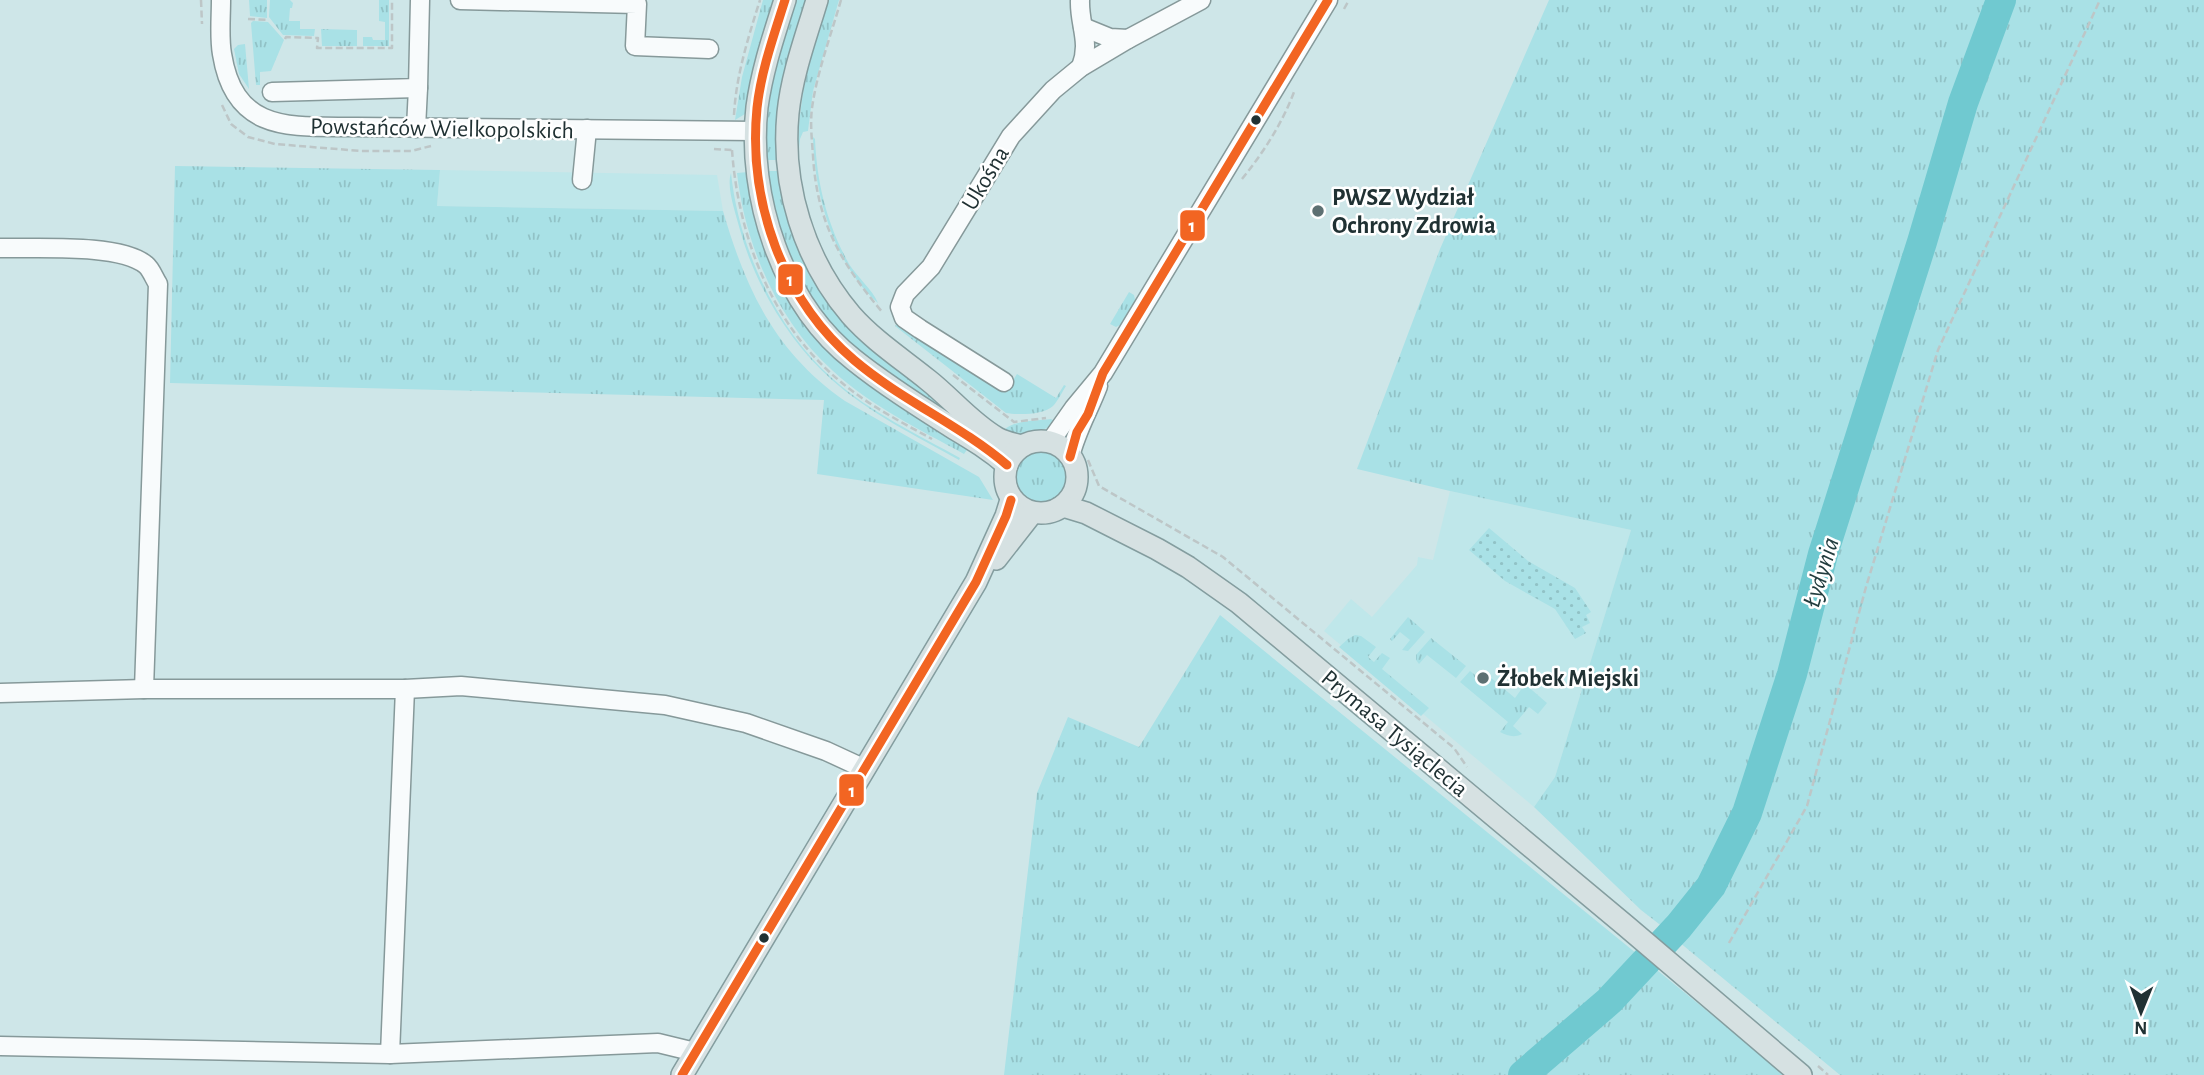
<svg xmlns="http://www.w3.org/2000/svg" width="2204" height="1075" font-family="'Alegreya Sans',sans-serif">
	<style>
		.built { fill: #bfe7ea }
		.grass { fill: url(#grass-tufts) }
		.park { fill: url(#park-dots) }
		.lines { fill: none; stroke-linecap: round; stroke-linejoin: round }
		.river { stroke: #70c9d0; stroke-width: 30 }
		.minor-casing { stroke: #86999a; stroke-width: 21 }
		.major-casing { stroke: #849d9f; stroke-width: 24 }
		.path { stroke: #bdc6c7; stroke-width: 2.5; stroke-dasharray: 7 3.5; stroke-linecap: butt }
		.minor { stroke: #f8fbfc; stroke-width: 18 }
		.major { stroke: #d6e1e2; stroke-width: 21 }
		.bus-1-casing { stroke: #fff; stroke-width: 14 }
		.bus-1 { stroke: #f26522; stroke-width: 9 }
		.bus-dot { fill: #203133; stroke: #fff; stroke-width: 2.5 }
		.poi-dot { fill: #5d7072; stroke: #fff; stroke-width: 2.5 }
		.labels { text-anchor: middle; stroke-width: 5; stroke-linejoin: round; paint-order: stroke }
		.street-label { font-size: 24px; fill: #203133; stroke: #fff }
		.poi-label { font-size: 24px; font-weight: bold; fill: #203133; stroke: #fff; text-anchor: start }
		.water-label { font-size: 26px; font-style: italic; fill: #233d3f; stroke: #fff }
		.line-badge { stroke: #fff; stroke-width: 2.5 }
		.badge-label { font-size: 19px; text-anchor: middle; font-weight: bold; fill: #fff }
	</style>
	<defs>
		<pattern id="grass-tufts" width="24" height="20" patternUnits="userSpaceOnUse" patternTransform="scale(1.75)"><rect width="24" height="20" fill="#a9e1e6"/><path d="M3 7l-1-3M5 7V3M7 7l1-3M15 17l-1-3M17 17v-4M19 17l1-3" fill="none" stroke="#91c2c6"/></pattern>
		<pattern id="park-dots" width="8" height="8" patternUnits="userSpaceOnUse" patternTransform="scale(1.75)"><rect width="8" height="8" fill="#a9e1e6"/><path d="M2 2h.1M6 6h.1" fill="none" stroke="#91c2c6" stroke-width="1.8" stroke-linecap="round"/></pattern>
	</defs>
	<rect width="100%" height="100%" fill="#cee6e8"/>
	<g class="built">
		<polygon points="440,170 717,175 723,211 437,206"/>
		<polygon points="1450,491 1631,530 1555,777 1534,807 1324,631 1351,599 1372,617 1417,565 1418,557 1433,560"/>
	</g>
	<g class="grass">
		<polygon points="249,0 267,0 267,18 250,16"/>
		<polygon points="270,0 290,0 293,3 292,8 290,8 289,21 300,21 300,29 315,29 314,36 283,35 269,17"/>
		<polygon points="379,0 389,0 389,46 363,46 363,37 372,37 373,40 385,40 385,22 379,21"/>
		<polygon points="763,0 776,0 748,108 745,114 735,120 742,77"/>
		<path d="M 794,0 L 807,0 L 778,160 L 766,160 C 765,99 778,57 794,0 Z"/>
		<path d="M 826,0 L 839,0 L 813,91 L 808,131 L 803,132 L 800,139 L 798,158 C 797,104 811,51 826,0 Z"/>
		<polygon points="1549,0 2204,0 2204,1075 1840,1075 1673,937 1678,927 1668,931 1641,910 1534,807 1555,777 1631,530 1450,491 1357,469 1440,249"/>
		<polygon points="253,21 268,22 284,40 271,71 260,72 260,85 256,85 251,23"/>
		<polygon points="321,29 357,30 357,46 322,46"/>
		<polygon points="245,44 249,89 239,74 234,49 238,45"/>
		<path d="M 813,137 L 815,139 C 817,184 827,224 849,264 C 857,277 872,289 878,303 C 834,265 814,194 813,137 Z"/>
		<path d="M 175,166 L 440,170 L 437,206 L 723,211 C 746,290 775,352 845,401 L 979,477 L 993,500 L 817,474 L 824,400 L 170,383 Z"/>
		<path d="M 767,171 L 779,171 L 784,204 L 799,249 L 965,421 L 977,436 C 901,384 821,339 786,249 C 776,224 771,198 767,171 Z"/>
		<path d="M 748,172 L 790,296 L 971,444 L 964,454 C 919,429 871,406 833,371 C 778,322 745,245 737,173 Z"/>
		<path d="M 731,173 C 739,248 776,329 833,379 C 870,412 917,434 960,458 L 959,460 C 916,436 869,413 832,380 C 789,342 755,285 740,230 C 736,214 726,188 731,173 Z"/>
		<polygon points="1129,292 1134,295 1135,300 1120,325 1116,327 1110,324"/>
		<path d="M 898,323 L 912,335 L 1006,391 L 1017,374 L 1056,398 L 1064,385 L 1066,386 C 1062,392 1058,401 1053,406 C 1044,415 1018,415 1006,413 L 895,326 Z"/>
		<path d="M 1051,419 L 1056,422 C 1042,434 1020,437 1003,431 C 1013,420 1036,421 1051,419 Z"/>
		<circle cx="1040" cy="477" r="26"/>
		<polygon points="1220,615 1786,1075 1004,1075 1037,793 1068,717 1139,747"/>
		<polygon points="1408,617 1425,632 1408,651 1402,650 1410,640 1400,632 1392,641 1390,639"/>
		<polygon points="1355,635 1361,636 1376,647 1368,657 1374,662 1382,653 1390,658 1382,669 1429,708 1421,716 1339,647 1348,639"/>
		<polygon points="1431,638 1466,666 1456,678 1427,655 1419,664 1416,660 1416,655"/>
		<path d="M 1470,671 L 1479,678 L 1484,672 L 1515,698 L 1525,684 L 1547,703 L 1538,714 L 1529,707 L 1513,726 L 1522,734 C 1514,738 1508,736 1500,732 L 1508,722 L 1460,682 Z"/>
	</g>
	<polygon class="park" points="1489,528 1528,561 1575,588 1591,612 1586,615 1590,623 1582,627 1586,633 1575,639 1555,609 1505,581 1469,550"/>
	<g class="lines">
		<polyline class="river" points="1523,1075 1609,1001 1679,926 1711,886 1747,813 1792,674 1823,554 1922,242 1963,103 2001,0"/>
		<g class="minor-casing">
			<g id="minor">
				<path d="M 221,0 C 221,18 219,37 222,54 C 235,135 293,126 357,127 L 755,131"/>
				<polyline points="460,0 637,4 635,46 709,49"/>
				<path d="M 1080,0 C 1079,25 1091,42 1081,67"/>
				<polyline points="1083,27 1110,38 1128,39"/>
				<polyline points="272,92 418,88 420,0"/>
				<polyline points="416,128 418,88"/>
				<polyline points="582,180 587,129"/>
				<path d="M 0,248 C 35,249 120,243 146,265 C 151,269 154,278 158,284 L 144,689"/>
				<polyline points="1004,382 920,329 904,318 900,307 905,294 931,267 1011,136 1053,90 1081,67 1128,39 1201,0"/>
				<polyline points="1050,442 1074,408 1103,373 1328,0"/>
				<path d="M 1070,457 C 1076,431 1089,410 1098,386"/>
				<polyline points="0,693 144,689 405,689 461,686 665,705 746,723 826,751 865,769"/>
				<polyline points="0,1046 390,1054 658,1043 695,1052"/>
				<polyline points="390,1054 405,689"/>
			</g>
		</g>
		<g class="major-casing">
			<g id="major">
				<path d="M 785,0 C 774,35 762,70 757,107 C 747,196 782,304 854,360 C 884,384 917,405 950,426 C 970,438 989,449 1007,465"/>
				<path d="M 817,0 C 806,37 792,74 788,113 C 781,185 804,260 851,315 C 873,340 902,359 928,380 C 951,398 971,423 997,438 C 1004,442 1013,444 1022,446"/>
				<circle cx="1041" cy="477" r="36"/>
				<polyline points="1063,506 1086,513 1157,549 1188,567 1239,603 1626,926 1801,1075"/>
				<polyline points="996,559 1032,513"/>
				<polyline points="682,1075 976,582 1006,516 1011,500"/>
			</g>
		</g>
		<g class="path">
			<polyline points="201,0 202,24"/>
			<path d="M 841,0 C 831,35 817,72 812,108 C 810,124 812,140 813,156 C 817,223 841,263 883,313"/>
			<polyline points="1344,9 1349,0"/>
			<polyline points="248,19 269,20"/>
			<polyline points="285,39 286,37 318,38 317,48 392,48 392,0"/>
			<polyline points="222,105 231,124 248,137 275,144 361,151 411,151 431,146"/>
			<path d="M 734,115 C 736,76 748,38 760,0"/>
			<polyline points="714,149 732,150"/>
			<path d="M 732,150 C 738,236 772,326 841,382 C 868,405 901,422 932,439"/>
			<path d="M 1242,179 C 1263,153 1282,124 1294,92"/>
			<polyline points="953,375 1014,422 1046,418"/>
			<polyline points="1088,460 1099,486 1223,557 1454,748 1467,767"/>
			<polyline points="1729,943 1807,806 1866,587 1938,350 2100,0"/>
			<polyline points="1818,1066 1828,1075"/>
		</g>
		<use href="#minor" class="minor"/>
		<use href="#major" class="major"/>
		<g class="bus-1-casing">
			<g id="bus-1">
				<path d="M 785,0 C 774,35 761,71 757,108 C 748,201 782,299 854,360 C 901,400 960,425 1007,465"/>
				<polyline points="1070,457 1077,432 1088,414 1103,373 1328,0"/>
				<polyline points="682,1075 976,582 1006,516 1011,500"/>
			</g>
		</g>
		<use href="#bus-1" class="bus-1"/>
	</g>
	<g class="bus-dot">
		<circle cx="1256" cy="120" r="6"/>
		<circle cx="764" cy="938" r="6"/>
	</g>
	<g class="poi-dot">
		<circle cx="1318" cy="211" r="7"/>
		<circle cx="1483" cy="678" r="7"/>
	</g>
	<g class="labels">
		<g class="street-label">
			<text transform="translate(442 128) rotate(1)" y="8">Powstańców Wielkopolskich</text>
			<text transform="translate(985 178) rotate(-59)" y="8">Ukośna</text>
			<text transform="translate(1395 733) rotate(40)" y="8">Prymasa Tysiąclecia</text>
		</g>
		<g class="poi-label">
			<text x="1332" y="205">PWSZ Wydział<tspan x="1332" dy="28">Ochrony Zdrowia</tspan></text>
			<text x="1497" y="686">Żłobek Miejski</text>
		</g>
		<g class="water-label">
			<text transform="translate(1820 572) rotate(-73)" y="9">Łydynia</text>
		</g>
	</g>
	<g class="line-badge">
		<rect x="1179" y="209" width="27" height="33" rx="7" fill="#f26522"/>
		<rect x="777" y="263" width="27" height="33" rx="7" fill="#f26522"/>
		<rect x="838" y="773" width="27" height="34" rx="7" fill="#f26522"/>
	</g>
	<g class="badge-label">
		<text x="1192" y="232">1</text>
		<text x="790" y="286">1</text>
		<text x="852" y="797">1</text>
	</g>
	<g transform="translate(2141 1012) rotate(181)" stroke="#ffffff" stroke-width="5" paint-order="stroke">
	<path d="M0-5L12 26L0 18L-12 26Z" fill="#203133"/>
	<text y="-10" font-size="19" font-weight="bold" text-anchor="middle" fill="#203133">N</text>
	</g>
</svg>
